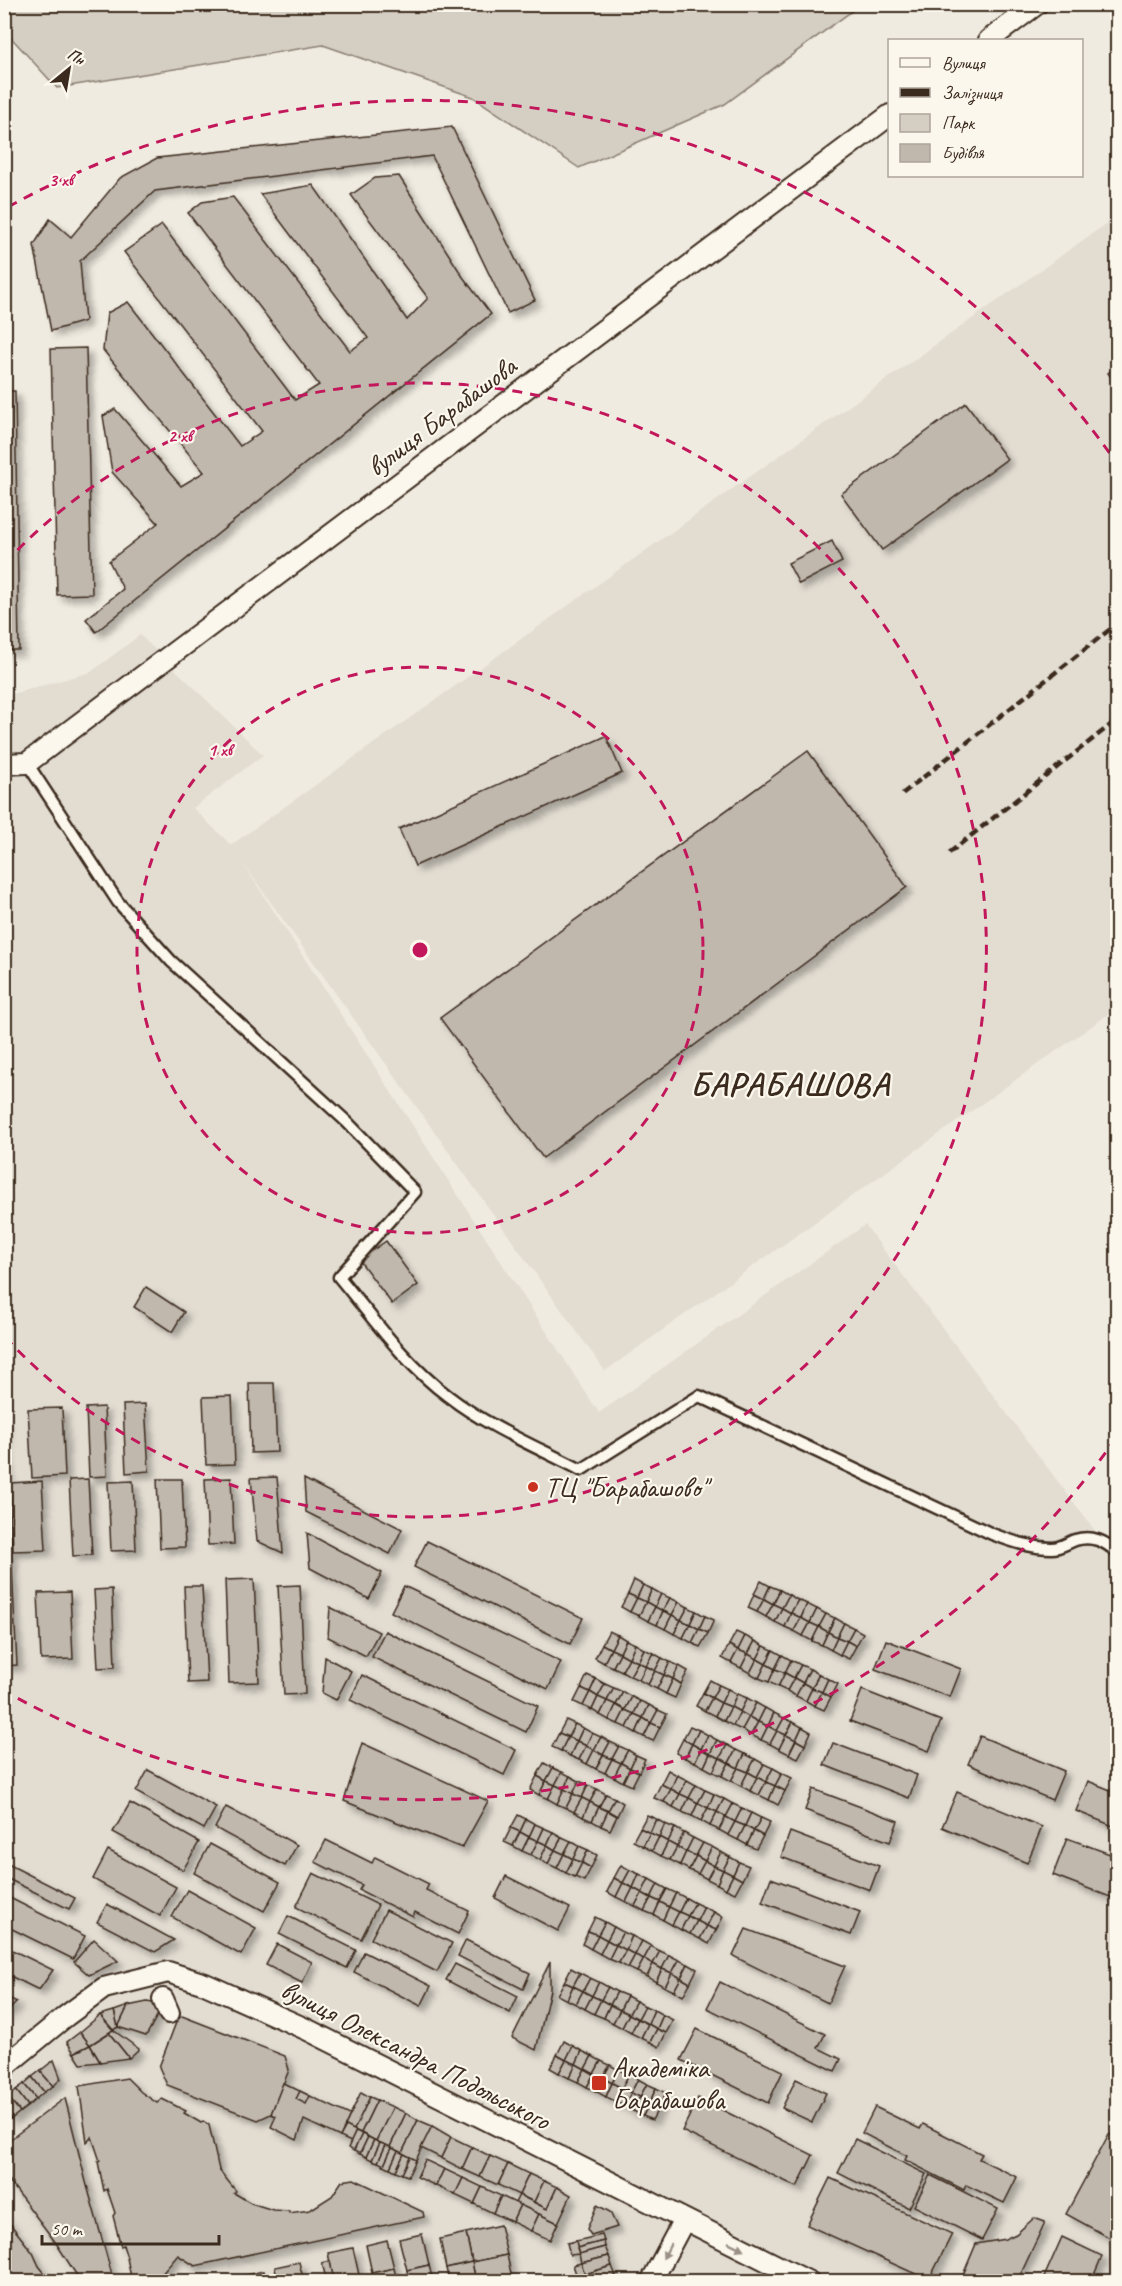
<svg xmlns="http://www.w3.org/2000/svg" width="1122" height="2286" font-family="Caveat,sans-serif">
	<style>
		.built { fill: #e2dcd1 }
		.green { fill: #d5cec3; stroke: #887c70; stroke-width: 1.5 }
		.building { fill: #c0b8ad; stroke: #3b2a1e; stroke-width: 1.5; filter: url(#shadow) }
		.lines { fill: none; stroke-linecap: round; stroke-linejoin: round }
		.lane-casing { stroke: #3b2a1e; stroke-width: 15 }
		.street-casing { stroke: #3b2a1e; stroke-width: 24 }
		.lane { stroke: #fbf7ec; stroke-width: 10 }
		.street { stroke: #fbf7ec; stroke-width: 20 }
		.rail { stroke: #3b2a1e; stroke-width: 4.5; stroke-dasharray: 9 4.5; stroke-linecap: butt }
		.oneway { fill: #9b9085 }
		.ring { fill: none; stroke: #c2185b; stroke-width: 3; stroke-dasharray: 10 8 }
		.poi-dot { fill: #c8321e; stroke: #fbf7ec; stroke-width: 2 }
		.labels { text-anchor: middle; stroke-width: 4.5; stroke-linejoin: round; paint-order: stroke }
		.street-label { font-size: 28px; fill: #3b2a1e; stroke: #fbf7ec }
		.poi-label { font-size: 28px; fill: #3b2a1e; stroke: #fbf7ec; text-anchor: start }
		.district-label { font-size: 34px; font-weight: bold; letter-spacing: 1.5px; fill: #3b2a1e; stroke: #fbf7ec }
		.centre { fill: #c2185b; stroke: #fbf7ec; stroke-width: 3 }
		.ring-label { font-size: 18px; text-anchor: middle; font-weight: bold; fill: #c2185b; stroke: #fbf7ec; stroke-width: 4.5; stroke-linejoin: round; paint-order: stroke }
	</style>
	<defs>
		<filter id="shadow"><feDropShadow dx="5.5" dy="5.5" stdDeviation="3" flood-color="#0004"/></filter>
	</defs>
	<rect width="100%" height="100%" fill="#f0ebe0"/>
	<filter id="ink" filterUnits="userSpaceOnUse"><feTurbulence type="fractalNoise" baseFrequency=".0167" numOctaves="2"/><feDisplacementMap in="SourceGraphic" scale="12" xChannelSelector="R" yChannelSelector="G"/><feConvolveMatrix kernelMatrix="1 2 1 2 8 2 1 2 1" color-interpolation-filters="sRGB"/></filter>
	<g filter="url(#ink)">
		<polygon class="built" points="1117,216 1117,1008 605,1371 242,862 599,1413 865,1225 1117,1560 1117,2281 5,2282 5,696 91,672 140,635 263,755 193,808 231,845"/>
		<polygon class="green" points="5,4 860,4 860,5 725,104 579,168 473,97 323,45 57,88 5,31"/>
		<g class="building">
			<polygon points="452,127 535,300 508,313 432,156 155,191 80,261 85,321 51,331 34,245 50,219 71,237 120,178 157,158"/>
			<polygon points="399,176 463,277 491,314 96,632 86,619 123,589 109,561 158,523 112,472 103,416 115,409 181,486 204,472 103,350 107,313 128,302 240,446 262,431 124,252 162,225 295,400 319,385 188,213 202,202 233,197 350,351 368,338 260,194 313,185 407,320 428,298 351,195 375,178"/>
			<polygon points="86,348 92,594 57,595 51,349"/>
			<polygon points="1118,366 1118,387 1108,373"/>
			<polygon points="4,391 15,391 19,650 4,650"/>
			<polygon points="966,403 1007,459 882,550 841,494"/>
			<polygon points="832,541 842,562 799,584 788,563"/>
			<polygon points="606,736 622,773 415,866 399,829"/>
			<polygon points="808,751 907,887 543,1158 440,1018"/>
			<polygon points="386,1241 418,1285 392,1304 359,1260"/>
			<polygon points="146,1287 184,1312 172,1332 134,1307"/>
			<polygon points="249,1383 274,1383 277,1452 251,1453"/>
			<polygon points="232,1396 235,1464 206,1465 203,1397"/>
			<polygon points="145,1404 149,1471 126,1473 123,1405"/>
			<polygon points="104,1407 107,1476 89,1477 86,1408"/>
			<polygon points="62,1408 65,1476 32,1478 28,1409"/>
			<polygon points="4,1415 17,1665 4,1666"/>
			<polygon points="277,1477 283,1553 257,1541 251,1478"/>
			<polygon points="231,1478 234,1544 208,1545 205,1479"/>
			<polygon points="88,1479 92,1555 73,1556 69,1480"/>
			<polygon points="157,1479 182,1479 185,1547 160,1548"/>
			<polygon points="304,1479 402,1529 390,1554 306,1512"/>
			<polygon points="42,1481 46,1550 13,1551 10,1483"/>
			<polygon points="133,1481 136,1550 111,1551 108,1482"/>
			<polygon points="307,1533 382,1573 369,1599 310,1568"/>
			<polygon points="427,1541 583,1618 570,1644 414,1567"/>
			<polygon points="254,1579 259,1682 229,1683 225,1580"/>
			<polygon points="634,1580 643,1585 637,1598 628,1594"/>
			<polygon points="761,1581 770,1586 764,1599 754,1594"/>
			<polygon points="300,1585 305,1694 284,1695 278,1586"/>
			<polygon points="643,1585 652,1589 646,1602 637,1598"/>
			<polygon points="184,1586 202,1586 207,1682 188,1683"/>
			<polygon points="404,1586 561,1662 548,1689 391,1612"/>
			<polygon points="770,1586 780,1590 773,1604 764,1599"/>
			<polygon points="112,1589 115,1667 98,1668 94,1590"/>
			<polygon points="652,1589 661,1594 655,1607 646,1602"/>
			<polygon points="780,1590 789,1595 782,1608 773,1604"/>
			<polygon points="70,1592 73,1659 41,1660 38,1593"/>
			<polygon points="628,1594 637,1598 630,1612 621,1607"/>
			<polygon points="661,1594 670,1598 663,1611 655,1607"/>
			<polygon points="754,1594 764,1599 757,1612 748,1608"/>
			<polygon points="789,1595 798,1600 791,1613 782,1608"/>
			<polygon points="637,1598 646,1602 639,1616 630,1612"/>
			<polygon points="670,1598 679,1602 672,1615 663,1611"/>
			<polygon points="764,1599 773,1604 766,1617 757,1612"/>
			<polygon points="798,1600 807,1604 801,1618 791,1613"/>
			<polygon points="646,1602 655,1607 648,1621 639,1616"/>
			<polygon points="679,1602 688,1607 681,1620 672,1615"/>
			<polygon points="773,1604 782,1608 775,1622 766,1617"/>
			<polygon points="807,1604 817,1609 810,1623 801,1618"/>
			<polygon points="330,1607 379,1632 366,1656 328,1637"/>
			<polygon points="655,1607 663,1611 657,1625 648,1621"/>
			<polygon points="688,1607 696,1611 690,1624 681,1620"/>
			<polygon points="782,1608 791,1613 785,1627 775,1622"/>
			<polygon points="817,1609 826,1614 819,1627 810,1623"/>
			<polygon points="663,1611 672,1615 665,1629 657,1625"/>
			<polygon points="696,1611 705,1616 699,1629 690,1624"/>
			<polygon points="791,1613 801,1618 794,1631 785,1627"/>
			<polygon points="826,1614 835,1618 828,1632 819,1627"/>
			<polygon points="672,1615 681,1620 674,1634 665,1629"/>
			<polygon points="705,1616 714,1620 708,1633 699,1629"/>
			<polygon points="801,1618 810,1623 803,1636 794,1631"/>
			<polygon points="835,1618 844,1623 837,1637 828,1632"/>
			<polygon points="681,1620 690,1624 683,1638 674,1634"/>
			<polygon points="810,1623 819,1627 812,1641 803,1636"/>
			<polygon points="844,1623 854,1628 847,1641 837,1637"/>
			<polygon points="690,1624 699,1629 692,1643 683,1638"/>
			<polygon points="819,1627 828,1632 822,1645 812,1641"/>
			<polygon points="854,1628 863,1633 856,1646 847,1641"/>
			<polygon points="699,1629 708,1633 700,1647 692,1643"/>
			<polygon points="385,1631 538,1706 526,1732 372,1657"/>
			<polygon points="609,1631 618,1635 611,1649 602,1644"/>
			<polygon points="736,1632 745,1636 738,1650 729,1645"/>
			<polygon points="828,1632 837,1637 831,1650 822,1645"/>
			<polygon points="618,1635 626,1640 620,1653 611,1649"/>
			<polygon points="745,1636 755,1641 748,1654 738,1650"/>
			<polygon points="837,1637 847,1641 840,1655 831,1650"/>
			<polygon points="626,1640 635,1644 629,1658 620,1653"/>
			<polygon points="886,1640 961,1669 950,1697 875,1669"/>
			<polygon points="755,1641 764,1646 757,1659 748,1654"/>
			<polygon points="847,1641 856,1646 849,1659 840,1655"/>
			<polygon points="602,1644 611,1649 604,1663 595,1658"/>
			<polygon points="635,1644 644,1649 638,1662 629,1658"/>
			<polygon points="729,1645 738,1650 731,1663 722,1658"/>
			<polygon points="764,1646 773,1650 766,1664 757,1659"/>
			<polygon points="611,1649 620,1653 613,1667 604,1663"/>
			<polygon points="644,1649 653,1653 646,1666 638,1662"/>
			<polygon points="738,1650 748,1654 741,1668 731,1663"/>
			<polygon points="773,1650 782,1655 775,1669 766,1664"/>
			<polygon points="620,1653 629,1658 622,1671 613,1667"/>
			<polygon points="653,1653 662,1658 655,1671 646,1666"/>
			<polygon points="748,1654 757,1659 750,1673 741,1668"/>
			<polygon points="782,1655 791,1660 785,1673 775,1669"/>
			<polygon points="325,1657 351,1671 336,1700 322,1693"/>
			<polygon points="629,1658 638,1662 630,1676 622,1671"/>
			<polygon points="662,1658 670,1662 664,1675 655,1671"/>
			<polygon points="757,1659 766,1664 759,1678 750,1673"/>
			<polygon points="791,1660 801,1665 794,1678 785,1673"/>
			<polygon points="638,1662 646,1666 639,1680 630,1676"/>
			<polygon points="670,1662 679,1666 673,1679 664,1675"/>
			<polygon points="766,1664 775,1669 769,1682 759,1678"/>
			<polygon points="801,1665 810,1669 803,1683 794,1678"/>
			<polygon points="646,1666 655,1671 648,1685 639,1680"/>
			<polygon points="679,1666 688,1671 681,1684 673,1679"/>
			<polygon points="775,1669 785,1673 778,1687 769,1682"/>
			<polygon points="810,1669 819,1674 812,1688 803,1683"/>
			<polygon points="655,1671 664,1675 657,1689 648,1685"/>
			<polygon points="785,1673 794,1678 787,1691 778,1687"/>
			<polygon points="819,1674 828,1679 822,1692 812,1688"/>
			<polygon points="362,1675 516,1750 504,1775 350,1700"/>
			<polygon points="587,1675 596,1679 590,1692 581,1688"/>
			<polygon points="664,1675 673,1679 666,1694 657,1689"/>
			<polygon points="794,1678 803,1683 796,1696 787,1691"/>
			<polygon points="596,1679 605,1684 598,1697 590,1692"/>
			<polygon points="673,1679 681,1684 675,1698 666,1694"/>
			<polygon points="828,1679 838,1684 831,1697 822,1692"/>
			<polygon points="710,1680 719,1685 712,1698 703,1693"/>
			<polygon points="803,1683 812,1688 806,1701 796,1696"/>
			<polygon points="605,1684 614,1688 607,1701 598,1697"/>
			<polygon points="719,1685 728,1689 721,1703 712,1698"/>
			<polygon points="581,1688 590,1692 583,1706 574,1702"/>
			<polygon points="614,1688 623,1692 616,1705 607,1701"/>
			<polygon points="812,1688 822,1692 815,1706 806,1701"/>
			<polygon points="728,1689 737,1694 731,1707 721,1703"/>
			<polygon points="862,1690 941,1721 929,1751 850,1721"/>
			<polygon points="590,1692 598,1697 592,1710 583,1706"/>
			<polygon points="623,1692 632,1697 625,1710 616,1705"/>
			<polygon points="822,1692 831,1697 824,1710 815,1706"/>
			<polygon points="703,1693 712,1698 705,1711 696,1706"/>
			<polygon points="737,1694 747,1698 740,1712 731,1707"/>
			<polygon points="598,1697 607,1701 600,1715 592,1710"/>
			<polygon points="632,1697 640,1701 634,1714 625,1710"/>
			<polygon points="712,1698 721,1703 715,1716 705,1711"/>
			<polygon points="747,1698 756,1703 749,1717 740,1712"/>
			<polygon points="607,1701 616,1705 609,1720 600,1715"/>
			<polygon points="640,1701 649,1705 643,1718 634,1714"/>
			<polygon points="721,1703 731,1707 724,1721 715,1716"/>
			<polygon points="756,1703 765,1708 758,1722 749,1717"/>
			<polygon points="616,1705 625,1710 618,1724 609,1720"/>
			<polygon points="649,1705 658,1710 651,1723 643,1718"/>
			<polygon points="731,1707 740,1712 733,1726 724,1721"/>
			<polygon points="765,1708 774,1713 768,1726 758,1722"/>
			<polygon points="625,1710 634,1714 627,1728 618,1724"/>
			<polygon points="658,1710 667,1714 660,1727 651,1723"/>
			<polygon points="740,1712 749,1717 742,1730 733,1726"/>
			<polygon points="774,1713 784,1718 777,1731 768,1726"/>
			<polygon points="634,1714 643,1718 636,1733 627,1728"/>
			<polygon points="749,1717 758,1722 751,1735 742,1730"/>
			<polygon points="643,1718 651,1723 644,1737 636,1733"/>
			<polygon points="784,1718 793,1722 786,1735 777,1731"/>
			<polygon points="566,1720 575,1724 568,1737 559,1733"/>
			<polygon points="758,1722 768,1726 761,1740 751,1735"/>
			<polygon points="793,1722 802,1727 796,1740 786,1735"/>
			<polygon points="651,1723 660,1727 653,1741 644,1737"/>
			<polygon points="575,1724 583,1728 577,1741 568,1737"/>
			<polygon points="690,1726 699,1730 692,1744 683,1739"/>
			<polygon points="768,1726 777,1731 770,1744 761,1740"/>
			<polygon points="802,1727 811,1732 805,1745 796,1740"/>
			<polygon points="583,1728 592,1733 586,1746 577,1741"/>
			<polygon points="699,1730 708,1735 701,1749 692,1744"/>
			<polygon points="777,1731 786,1735 779,1749 770,1744"/>
			<polygon points="559,1733 568,1737 561,1751 552,1747"/>
			<polygon points="592,1733 601,1737 594,1750 586,1746"/>
			<polygon points="708,1735 717,1740 710,1754 701,1749"/>
			<polygon points="786,1735 796,1740 789,1754 779,1749"/>
			<polygon points="980,1736 1064,1771 1052,1800 968,1764"/>
			<polygon points="568,1737 577,1741 570,1756 561,1751"/>
			<polygon points="601,1737 610,1742 603,1755 594,1750"/>
			<polygon points="683,1739 692,1744 685,1758 676,1753"/>
			<polygon points="717,1740 727,1745 720,1758 710,1754"/>
			<polygon points="796,1740 805,1745 798,1758 789,1754"/>
			<polygon points="577,1741 586,1746 579,1760 570,1756"/>
			<polygon points="610,1742 619,1746 612,1759 603,1755"/>
			<polygon points="362,1743 488,1801 462,1848 344,1801"/>
			<polygon points="833,1743 917,1775 909,1798 824,1765"/>
			<polygon points="692,1744 701,1749 695,1762 685,1758"/>
			<polygon points="727,1745 736,1750 729,1763 720,1758"/>
			<polygon points="586,1746 594,1750 587,1764 579,1760"/>
			<polygon points="619,1746 628,1750 621,1763 612,1759"/>
			<polygon points="701,1749 710,1754 704,1767 695,1762"/>
			<polygon points="594,1750 603,1755 596,1769 587,1764"/>
			<polygon points="628,1750 636,1755 630,1768 621,1763"/>
			<polygon points="736,1750 745,1754 738,1768 729,1763"/>
			<polygon points="710,1754 720,1758 713,1772 704,1767"/>
			<polygon points="745,1754 755,1759 748,1772 738,1768"/>
			<polygon points="603,1755 612,1759 605,1773 596,1769"/>
			<polygon points="636,1755 645,1759 639,1772 630,1768"/>
			<polygon points="720,1758 729,1763 722,1776 713,1772"/>
			<polygon points="612,1759 621,1763 614,1777 605,1773"/>
			<polygon points="755,1759 764,1764 757,1777 748,1772"/>
			<polygon points="544,1763 553,1768 546,1781 537,1776"/>
			<polygon points="621,1763 630,1768 623,1782 614,1777"/>
			<polygon points="729,1763 738,1768 731,1781 722,1776"/>
			<polygon points="764,1764 773,1768 766,1782 757,1777"/>
			<polygon points="553,1768 562,1772 555,1785 546,1781"/>
			<polygon points="630,1768 639,1772 632,1786 623,1782"/>
			<polygon points="738,1768 748,1772 741,1786 731,1781"/>
			<polygon points="773,1768 782,1773 775,1786 766,1782"/>
			<polygon points="148,1770 216,1807 204,1829 136,1792"/>
			<polygon points="668,1770 677,1775 671,1789 661,1784"/>
			<polygon points="562,1772 570,1776 564,1789 555,1785"/>
			<polygon points="748,1772 757,1777 750,1791 741,1786"/>
			<polygon points="782,1773 792,1778 785,1791 775,1786"/>
			<polygon points="677,1775 687,1780 680,1794 671,1789"/>
			<polygon points="537,1776 546,1781 539,1795 530,1790"/>
			<polygon points="570,1776 579,1781 573,1794 564,1789"/>
			<polygon points="757,1777 766,1782 759,1795 750,1791"/>
			<polygon points="687,1780 696,1785 689,1798 680,1794"/>
			<polygon points="546,1781 555,1785 548,1799 539,1795"/>
			<polygon points="579,1781 588,1785 582,1798 573,1794"/>
			<polygon points="1088,1781 1118,1793 1118,1828 1076,1811"/>
			<polygon points="766,1782 775,1786 769,1800 759,1795"/>
			<polygon points="661,1784 671,1789 664,1802 654,1798"/>
			<polygon points="555,1785 564,1789 557,1804 548,1799"/>
			<polygon points="588,1785 597,1789 590,1802 582,1798"/>
			<polygon points="696,1785 705,1790 698,1803 689,1798"/>
			<polygon points="775,1786 785,1791 778,1805 769,1800"/>
			<polygon points="564,1789 573,1794 566,1808 557,1804"/>
			<polygon points="597,1789 606,1794 599,1807 590,1802"/>
			<polygon points="671,1789 680,1794 673,1807 664,1802"/>
			<polygon points="813,1789 898,1821 890,1842 805,1810"/>
			<polygon points="705,1790 714,1794 708,1808 698,1803"/>
			<polygon points="957,1792 1042,1827 1027,1863 942,1827"/>
			<polygon points="573,1794 582,1798 574,1812 566,1808"/>
			<polygon points="606,1794 615,1798 608,1811 599,1807"/>
			<polygon points="680,1794 689,1798 682,1812 673,1807"/>
			<polygon points="714,1794 724,1799 717,1812 708,1808"/>
			<polygon points="582,1798 590,1802 583,1817 574,1812"/>
			<polygon points="615,1798 623,1803 617,1816 608,1811"/>
			<polygon points="689,1798 698,1803 692,1816 682,1812"/>
			<polygon points="724,1799 733,1804 726,1817 717,1812"/>
			<polygon points="590,1802 599,1807 592,1821 583,1817"/>
			<polygon points="130,1803 199,1842 183,1870 113,1832"/>
			<polygon points="698,1803 708,1808 701,1821 692,1816"/>
			<polygon points="733,1804 742,1808 735,1822 726,1817"/>
			<polygon points="226,1807 297,1845 285,1866 215,1828"/>
			<polygon points="599,1807 608,1811 601,1826 592,1821"/>
			<polygon points="708,1808 717,1812 710,1826 701,1821"/>
			<polygon points="742,1808 751,1813 745,1826 735,1822"/>
			<polygon points="608,1811 617,1816 610,1830 601,1826"/>
			<polygon points="717,1812 726,1817 719,1830 710,1826"/>
			<polygon points="751,1813 761,1818 754,1831 745,1826"/>
			<polygon points="518,1815 526,1819 520,1832 511,1828"/>
			<polygon points="647,1815 656,1819 650,1833 640,1828"/>
			<polygon points="726,1817 735,1822 728,1835 719,1830"/>
			<polygon points="761,1818 770,1822 763,1836 754,1831"/>
			<polygon points="526,1819 535,1824 529,1837 520,1832"/>
			<polygon points="656,1819 665,1824 659,1837 650,1833"/>
			<polygon points="735,1822 745,1826 738,1840 728,1835"/>
			<polygon points="535,1824 544,1828 538,1841 529,1837"/>
			<polygon points="665,1824 675,1828 668,1842 659,1837"/>
			<polygon points="745,1826 754,1831 747,1845 738,1840"/>
			<polygon points="511,1828 520,1832 513,1846 504,1842"/>
			<polygon points="544,1828 553,1832 547,1845 538,1841"/>
			<polygon points="640,1828 650,1833 643,1846 633,1841"/>
			<polygon points="675,1828 684,1833 677,1847 668,1842"/>
			<polygon points="754,1831 763,1836 756,1849 747,1845"/>
			<polygon points="520,1832 529,1837 522,1851 513,1846"/>
			<polygon points="553,1832 562,1837 555,1850 547,1845"/>
			<polygon points="790,1832 879,1866 870,1890 781,1857"/>
			<polygon points="650,1833 659,1837 652,1851 643,1846"/>
			<polygon points="684,1833 693,1838 686,1852 677,1847"/>
			<polygon points="529,1837 538,1841 531,1855 522,1851"/>
			<polygon points="562,1837 571,1841 564,1854 555,1850"/>
			<polygon points="659,1837 668,1842 661,1856 652,1851"/>
			<polygon points="693,1838 703,1843 696,1856 686,1852"/>
			<polygon points="1067,1838 1118,1857 1118,1900 1053,1875"/>
			<polygon points="326,1840 372,1863 375,1857 429,1884 426,1890 469,1911 458,1934 415,1912 413,1917 359,1890 362,1885 315,1862"/>
			<polygon points="538,1841 547,1845 540,1860 531,1855"/>
			<polygon points="571,1841 579,1846 573,1859 564,1854"/>
			<polygon points="668,1842 677,1847 670,1860 661,1856"/>
			<polygon points="703,1843 712,1847 705,1861 696,1856"/>
			<polygon points="210,1844 280,1882 264,1911 194,1873"/>
			<polygon points="547,1845 555,1850 548,1864 540,1860"/>
			<polygon points="579,1846 588,1850 582,1863 573,1859"/>
			<polygon points="677,1847 686,1852 680,1865 670,1860"/>
			<polygon points="712,1847 721,1852 714,1866 705,1861"/>
			<polygon points="108,1850 176,1887 160,1916 93,1879"/>
			<polygon points="555,1850 564,1854 557,1868 548,1864"/>
			<polygon points="588,1850 597,1855 591,1868 582,1863"/>
			<polygon points="686,1852 696,1856 689,1870 680,1865"/>
			<polygon points="721,1852 730,1857 723,1870 714,1866"/>
			<polygon points="564,1854 573,1859 566,1873 557,1868"/>
			<polygon points="696,1856 705,1861 698,1874 689,1870"/>
			<polygon points="730,1857 739,1862 733,1875 723,1870"/>
			<polygon points="573,1859 582,1863 575,1877 566,1873"/>
			<polygon points="705,1861 714,1866 707,1879 698,1874"/>
			<polygon points="4,1862 75,1898 69,1909 4,1877"/>
			<polygon points="739,1862 749,1866 742,1880 733,1875"/>
			<polygon points="582,1863 591,1868 584,1881 575,1877"/>
			<polygon points="621,1865 630,1870 623,1883 614,1878"/>
			<polygon points="714,1866 723,1870 717,1884 707,1879"/>
			<polygon points="630,1870 639,1874 633,1888 623,1883"/>
			<polygon points="723,1870 733,1875 726,1889 717,1884"/>
			<polygon points="313,1873 378,1905 361,1939 296,1907"/>
			<polygon points="639,1874 649,1879 642,1893 633,1888"/>
			<polygon points="733,1875 742,1880 735,1893 726,1889"/>
			<polygon points="506,1876 570,1908 558,1931 495,1898"/>
			<polygon points="614,1878 623,1883 616,1897 607,1892"/>
			<polygon points="771,1878 860,1912 851,1935 762,1902"/>
			<polygon points="649,1879 658,1884 651,1898 642,1893"/>
			<polygon points="623,1883 633,1888 626,1902 616,1897"/>
			<polygon points="658,1884 667,1889 660,1902 651,1898"/>
			<polygon points="633,1888 642,1893 635,1906 626,1902"/>
			<polygon points="667,1889 676,1893 669,1907 660,1902"/>
			<polygon points="187,1890 256,1928 241,1955 172,1917"/>
			<polygon points="642,1893 651,1898 644,1911 635,1906"/>
			<polygon points="676,1893 686,1898 679,1912 669,1907"/>
			<polygon points="4,1895 85,1936 73,1959 4,1925"/>
			<polygon points="651,1898 660,1902 654,1915 644,1911"/>
			<polygon points="686,1898 695,1903 688,1916 679,1912"/>
			<polygon points="660,1902 669,1907 663,1920 654,1915"/>
			<polygon points="695,1903 704,1907 697,1921 688,1916"/>
			<polygon points="107,1904 174,1940 155,1952 97,1922"/>
			<polygon points="669,1907 679,1912 672,1925 663,1920"/>
			<polygon points="704,1907 714,1912 707,1926 697,1921"/>
			<polygon points="386,1910 452,1943 437,1972 371,1939"/>
			<polygon points="679,1912 688,1916 681,1930 672,1925"/>
			<polygon points="714,1912 723,1917 716,1930 707,1926"/>
			<polygon points="288,1916 356,1950 347,1968 279,1934"/>
			<polygon points="688,1916 697,1921 690,1934 681,1930"/>
			<polygon points="595,1917 605,1922 598,1935 588,1931"/>
			<polygon points="697,1921 707,1926 700,1939 690,1934"/>
			<polygon points="605,1922 614,1927 607,1940 598,1935"/>
			<polygon points="707,1926 716,1930 709,1944 700,1939"/>
			<polygon points="614,1927 623,1932 616,1945 607,1940"/>
			<polygon points="746,1929 845,1966 828,2003 733,1956"/>
			<polygon points="588,1931 598,1935 591,1949 582,1944"/>
			<polygon points="623,1932 632,1936 626,1950 616,1945"/>
			<polygon points="598,1935 607,1940 600,1954 591,1949"/>
			<polygon points="632,1936 642,1941 635,1955 626,1950"/>
			<polygon points="94,1939 118,1961 89,1975 74,1962"/>
			<polygon points="466,1940 530,1973 523,1989 458,1956"/>
			<polygon points="607,1940 616,1945 609,1959 600,1954"/>
			<polygon points="642,1941 651,1946 644,1959 635,1955"/>
			<polygon points="277,1944 312,1962 302,1983 266,1965"/>
			<polygon points="616,1945 626,1950 619,1963 609,1959"/>
			<polygon points="4,1946 53,1970 39,1990 4,1973"/>
			<polygon points="651,1946 660,1951 653,1964 644,1959"/>
			<polygon points="626,1950 635,1955 628,1968 619,1963"/>
			<polygon points="660,1951 669,1955 662,1969 653,1964"/>
			<polygon points="364,1952 431,1986 421,2006 354,1972"/>
			<polygon points="635,1955 644,1959 637,1972 628,1968"/>
			<polygon points="669,1955 679,1960 672,1973 662,1969"/>
			<polygon points="644,1959 653,1964 647,1977 637,1972"/>
			<polygon points="679,1960 688,1964 681,1978 672,1973"/>
			<polygon points="550,1962 550,1990 536,2050 512,2038"/>
			<polygon points="455,1964 518,1996 510,2013 446,1980"/>
			<polygon points="653,1964 662,1969 656,1982 647,1977"/>
			<polygon points="688,1964 697,1969 690,1983 681,1978"/>
			<polygon points="571,1968 580,1973 573,1986 564,1982"/>
			<polygon points="662,1969 672,1973 665,1987 656,1982"/>
			<polygon points="580,1973 590,1978 583,1991 573,1986"/>
			<polygon points="672,1973 681,1978 674,1991 665,1987"/>
			<polygon points="590,1978 599,1982 592,1996 583,1991"/>
			<polygon points="681,1978 690,1983 683,1996 674,1991"/>
			<polygon points="564,1982 573,1986 567,2000 557,1995"/>
			<polygon points="599,1982 608,1987 601,2000 592,1996"/>
			<polygon points="720,1982 825,2034 818,2048 841,2059 835,2071 707,2008"/>
			<polygon points="573,1986 583,1991 576,2004 567,2000"/>
			<polygon points="608,1987 617,1992 610,2005 601,2000"/>
			<polygon points="583,1991 592,1996 585,2009 576,2004"/>
			<polygon points="617,1992 627,1996 620,2010 610,2005"/>
			<polygon points="4,1996 17,2002 4,2015"/>
			<polygon points="592,1996 601,2000 594,2014 585,2009"/>
			<polygon points="627,1996 636,2001 629,2014 620,2010"/>
			<polygon points="601,2000 610,2005 604,2018 594,2014"/>
			<polygon points="636,2001 645,2006 638,2019 629,2014"/>
			<polygon points="147,2002 163,2005 146,2036 118,2027 128,2006"/>
			<polygon points="610,2005 620,2010 613,2023 604,2018"/>
			<polygon points="128,2006 118,2027 114,2011"/>
			<polygon points="645,2006 654,2010 648,2024 638,2019"/>
			<polygon points="620,2010 629,2014 622,2028 613,2023"/>
			<polygon points="654,2010 663,2015 657,2029 648,2024"/>
			<polygon points="114,2011 118,2027 113,2030 100,2015"/>
			<polygon points="629,2014 638,2019 631,2033 622,2028"/>
			<polygon points="100,2015 113,2030 90,2045 80,2032"/>
			<polygon points="663,2015 673,2020 666,2033 657,2029"/>
			<polygon points="182,2016 285,2056 289,2070 271,2114 258,2120 167,2085 159,2067 177,2020"/>
			<polygon points="638,2019 648,2024 641,2038 631,2033"/>
			<polygon points="648,2024 657,2029 650,2042 641,2038"/>
			<polygon points="657,2029 666,2033 659,2047 650,2042"/>
			<polygon points="697,2029 783,2071 768,2103 681,2060"/>
			<polygon points="113,2030 139,2049 129,2058 109,2033"/>
			<polygon points="80,2032 90,2045 74,2053 67,2042"/>
			<polygon points="109,2033 129,2058 100,2062 90,2045"/>
			<polygon points="564,2041 573,2046 566,2060 557,2055"/>
			<polygon points="90,2045 100,2062 81,2064 74,2053"/>
			<polygon points="573,2046 582,2051 576,2064 566,2060"/>
			<polygon points="582,2051 592,2056 585,2069 576,2064"/>
			<polygon points="557,2055 566,2060 559,2073 550,2068"/>
			<polygon points="592,2056 601,2061 594,2074 585,2069"/>
			<polygon points="54,2060 61,2079 53,2086 40,2071"/>
			<polygon points="566,2060 576,2064 569,2078 559,2073"/>
			<polygon points="601,2061 610,2065 603,2078 594,2074"/>
			<polygon points="576,2064 585,2069 578,2082 569,2078"/>
			<polygon points="610,2065 619,2070 612,2083 603,2078"/>
			<polygon points="585,2069 594,2074 587,2087 578,2082"/>
			<polygon points="619,2070 629,2074 622,2088 612,2083"/>
			<polygon points="40,2071 53,2086 44,2092 32,2077"/>
			<polygon points="594,2074 603,2078 597,2092 587,2087"/>
			<polygon points="629,2074 638,2079 631,2093 622,2088"/>
			<polygon points="32,2077 44,2092 36,2099 24,2084"/>
			<polygon points="127,2078 141,2092 157,2103 162,2099 186,2111 184,2113 201,2123 203,2121 209,2125 219,2170 236,2191 234,2193 251,2203 273,2210 289,2211 289,2213 310,2210 332,2196 342,2181 354,2179 423,2212 424,2217 195,2266 178,2255 155,2282 132,2282 127,2258 123,2245 121,2247 117,2231 113,2216 115,2213 107,2189 104,2191 98,2162 100,2161 92,2137 87,2142 79,2086"/>
			<polygon points="603,2078 612,2083 606,2097 597,2092"/>
			<polygon points="638,2079 647,2084 640,2097 631,2093"/>
			<polygon points="796,2079 826,2093 812,2122 782,2108"/>
			<polygon points="283,2083 350,2115 340,2137 304,2120 297,2140 271,2127 276,2116 271,2114"/>
			<polygon points="612,2083 622,2088 615,2101 606,2097"/>
			<polygon points="24,2084 36,2099 28,2106 16,2090"/>
			<polygon points="647,2084 656,2088 650,2102 640,2097"/>
			<polygon points="622,2088 631,2093 624,2106 615,2101"/>
			<polygon points="656,2088 666,2093 659,2107 650,2102"/>
			<polygon points="16,2090 28,2106 20,2112 8,2097"/>
			<polygon points="300,2091 310,2096 306,2104 296,2099"/>
			<polygon points="361,2092 370,2097 354,2130 345,2126"/>
			<polygon points="631,2093 640,2097 633,2111 624,2106"/>
			<polygon points="8,2097 20,2112 11,2119 4,2110 4,2099"/>
			<polygon points="370,2097 377,2100 361,2133 354,2130"/>
			<polygon points="640,2097 650,2102 643,2116 633,2111"/>
			<polygon points="65,2098 86,2182 114,2282 81,2282 56,2243 4,2174 4,2144"/>
			<polygon points="698,2098 813,2155 797,2187 682,2131"/>
			<polygon points="377,2100 393,2107 376,2141 361,2133"/>
			<polygon points="650,2102 659,2107 652,2120 643,2116"/>
			<polygon points="393,2107 406,2113 390,2147 376,2141"/>
			<polygon points="875,2107 920,2129 923,2124 982,2154 979,2159 1017,2177 1004,2203 966,2185 964,2190 905,2160 907,2156 862,2133"/>
			<polygon points="406,2113 418,2120 402,2153 390,2147"/>
			<polygon points="418,2120 432,2126 416,2160 402,2153"/>
			<polygon points="346,2126 356,2131 351,2142 340,2137"/>
			<polygon points="432,2126 451,2137 441,2158 421,2148"/>
			<polygon points="356,2131 362,2134 354,2151 348,2148"/>
			<polygon points="362,2134 368,2137 360,2154 354,2151"/>
			<polygon points="1109,2134 1118,2138 1118,2224 1110,2238 1066,2214"/>
			<polygon points="368,2137 374,2140 366,2157 360,2154"/>
			<polygon points="451,2137 472,2147 462,2169 441,2158"/>
			<polygon points="855,2139 926,2174 909,2208 838,2173"/>
			<polygon points="374,2140 380,2143 372,2160 366,2157"/>
			<polygon points="380,2143 386,2145 378,2162 372,2160"/>
			<polygon points="386,2145 392,2148 384,2165 378,2162"/>
			<polygon points="472,2147 490,2156 480,2177 462,2169"/>
			<polygon points="392,2148 398,2151 390,2168 384,2165"/>
			<polygon points="398,2151 404,2154 396,2171 390,2168"/>
			<polygon points="404,2154 410,2157 402,2174 396,2171"/>
			<polygon points="490,2156 508,2164 498,2185 480,2177"/>
			<polygon points="410,2157 416,2160 408,2176 402,2174"/>
			<polygon points="425,2160 444,2169 436,2186 417,2177"/>
			<polygon points="508,2164 529,2174 519,2195 498,2185"/>
			<polygon points="444,2169 463,2178 455,2195 436,2186"/>
			<polygon points="529,2174 544,2181 534,2202 519,2195"/>
			<polygon points="930,2175 998,2209 982,2240 914,2206"/>
			<polygon points="463,2178 482,2187 474,2204 455,2195"/>
			<polygon points="830,2178 952,2234 929,2280 807,2225"/>
			<polygon points="544,2181 557,2187 547,2209 534,2202"/>
			<polygon points="482,2187 501,2196 493,2213 474,2204"/>
			<polygon points="557,2187 571,2195 558,2223 515,2203 519,2195 547,2209"/>
			<polygon points="501,2196 520,2205 512,2222 493,2213"/>
			<polygon points="520,2205 539,2214 531,2231 512,2222"/>
			<polygon points="597,2205 610,2212 617,2227 591,2235 587,2229"/>
			<polygon points="539,2214 558,2223 550,2240 531,2231"/>
			<polygon points="4,2216 33,2253 39,2266 52,2282 4,2282"/>
			<polygon points="1034,2218 1045,2222 1017,2282 960,2282 976,2244 1005,2239 1016,2234"/>
			<polygon points="500,2225 507,2255 472,2262 466,2233"/>
			<polygon points="466,2233 472,2262 446,2268 440,2239"/>
			<polygon points="422,2234 429,2265 407,2270 399,2239"/>
			<polygon points="602,2235 604,2241 577,2248 576,2241"/>
			<polygon points="1062,2237 1102,2256 1091,2282 1042,2282"/>
			<polygon points="387,2240 394,2268 372,2273 366,2245"/>
			<polygon points="576,2241 579,2254 570,2255 567,2243"/>
			<polygon points="604,2241 605,2247 579,2254 577,2248"/>
			<polygon points="605,2247 609,2256 581,2263 579,2254"/>
			<polygon points="353,2248 359,2275 334,2281 328,2253"/>
			<polygon points="507,2255 512,2278 495,2282 476,2282 472,2262"/>
			<polygon points="609,2256 612,2266 585,2274 581,2263"/>
			<polygon points="330,2261 334,2281 327,2282 322,2263"/>
			<polygon points="299,2262 304,2282 278,2282 275,2267"/>
			<polygon points="472,2262 476,2282 449,2282 446,2268"/>
			<polygon points="581,2263 585,2274 577,2277 573,2265"/>
			<polygon points="429,2265 433,2282 409,2282 407,2270"/>
			<polygon points="612,2266 616,2276 599,2282 587,2282 585,2274"/>
			<polygon points="394,2268 397,2282 374,2282 372,2273"/>
			<polygon points="263,2271 265,2282 239,2282 238,2277"/>
		</g>
		<g class="lines">
			<g class="lane-casing">
				<path id="lane" d="M 27,763 L 118,902 L 171,961 L 347,1122 L 415,1192 L 339,1277 C 373,1318 405,1364 448,1396 C 488,1427 537,1447 581,1470 L 699,1396 L 992,1534 C 1011,1541 1031,1548 1052,1548 C 1060,1548 1067,1543 1075,1540 C 1092,1535 1105,1541 1118,1553"/>
			</g>
			<g class="street-casing">
				<g id="street">
					<polyline points="989,40 1037,4"/>
					<polyline points="4,764 27,763 890,115"/>
					<polyline points="163,1999 169,2013"/>
					<polyline points="4,2067 66,2016 104,1988 168,1972 205,1984 308,2030 809,2282"/>
					<polyline points="651,2282 684,2220"/>
				</g>
			</g>
			<use href="#lane" class="lane"/>
			<use href="#street" class="street"/>
			<g class="rail">
				<polyline points="902,794 1118,623"/>
				<polyline points="949,853 1118,719"/>
			</g>
		</g>
		<defs><path id="oneway-solid" d="M-6-.8H1V-3.2L6.5 0L1 3.2V.8H-6Z" transform="scale(1.5)"/></defs>
		<g class="oneway">
			<use href="#oneway-solid" transform="translate(736 2246) rotate(26)"/>
			<use href="#oneway-solid" transform="translate(667 2251) rotate(118)"/>
		</g>
	</g>
	<g class="ring">
		<circle cx="420" cy="950" r="283"/>
		<path d="M5 563A567 567 0 1 1 5 1337"/>
		<path d="M1116 1438A850 850 0 0 1 8 1693M8 207A850 850 0 0 1 1116 462"/>
	</g>
	<g class="poi-dot">
		<circle cx="533" cy="1487" r="6"/>
		<rect x="591" y="2075" width="16" height="16" rx="3"/>
	</g>
	<g class="labels">
		<g class="street-label">
			<text transform="translate(441 416) rotate(-37)" y="10">вулиця Барабашова</text>
			<text transform="translate(416 2054) rotate(27)" y="10">вулиця Олександра Подольського</text>
		</g>
		<g class="poi-label">
			<text x="545" y="1497">ТЦ "Барабашово"</text>
			<text x="612" y="2077">Академіка<tspan x="612" dy="32">Барабашова</tspan></text>
		</g>
		<g class="district-label">
			<text x="790" y="1095">БАРАБАШОВА</text>
		</g>
	</g>
	<circle cx="420" cy="950" r="9" class="centre"/>
	<g class="ring-label">
		<text x="61" y="186">3 хв</text>
		<text x="180" y="442">2 хв</text>
		<text x="220" y="756">1 хв</text>
	</g>
	<rect width="1122" height="2286" fill="none" stroke="#fbf7ec" stroke-width="24"/>
	<rect x="12" y="12" width="1098" height="2262" fill="none" stroke="#3b2a1e" stroke-width="2" filter="url(#ink)"/>
	<rect x="888" y="39" width="195" height="138" fill="#fbf7ec" stroke="#aea59a" stroke-width="1.5"/>
	<rect x="900" y="58" width="30" height="9" fill="#fbf7ec" stroke="#aea59a" stroke-width="1.5"/>
	<text x="942" y="69" font-size="18" fill="#3b2a1e">Вулиця</text>
	<rect x="900" y="88" width="30" height="9" fill="#3b2a1e" stroke="#aea59a" stroke-width="1.5"/>
	<text x="942" y="99" font-size="18" fill="#3b2a1e">Залізниця</text>
	<rect x="900" y="114" width="30" height="18" fill="#d5cec3" stroke="#aea59a" stroke-width="1.5"/>
	<text x="942" y="129" font-size="18" fill="#3b2a1e">Парк</text>
	<rect x="900" y="144" width="30" height="18" fill="#c0b8ad" stroke="#aea59a" stroke-width="1.5"/>
	<text x="942" y="159" font-size="18" fill="#3b2a1e">Будівля</text>
	<g transform="translate(69 69) rotate(30)" stroke="#fbf7ec" stroke-width="4.5" paint-order="stroke">
	<path d="M0-4.5L10 22L0 15L-10 22Z" fill="#3b2a1e"/>
	<text y="-9" font-size="16" font-weight="bold" text-anchor="middle" fill="#3b2a1e">Пн</text>
	</g>
	<path d="M42 2235v9h177v-9" fill="none" stroke="#3b2a1e" stroke-width="3"/>
	<text x="51" y="2235" font-size="18" fill="#3b2a1e" stroke="#fbf7ec" stroke-width="4.5" paint-order="stroke">50 m</text>
</svg>
